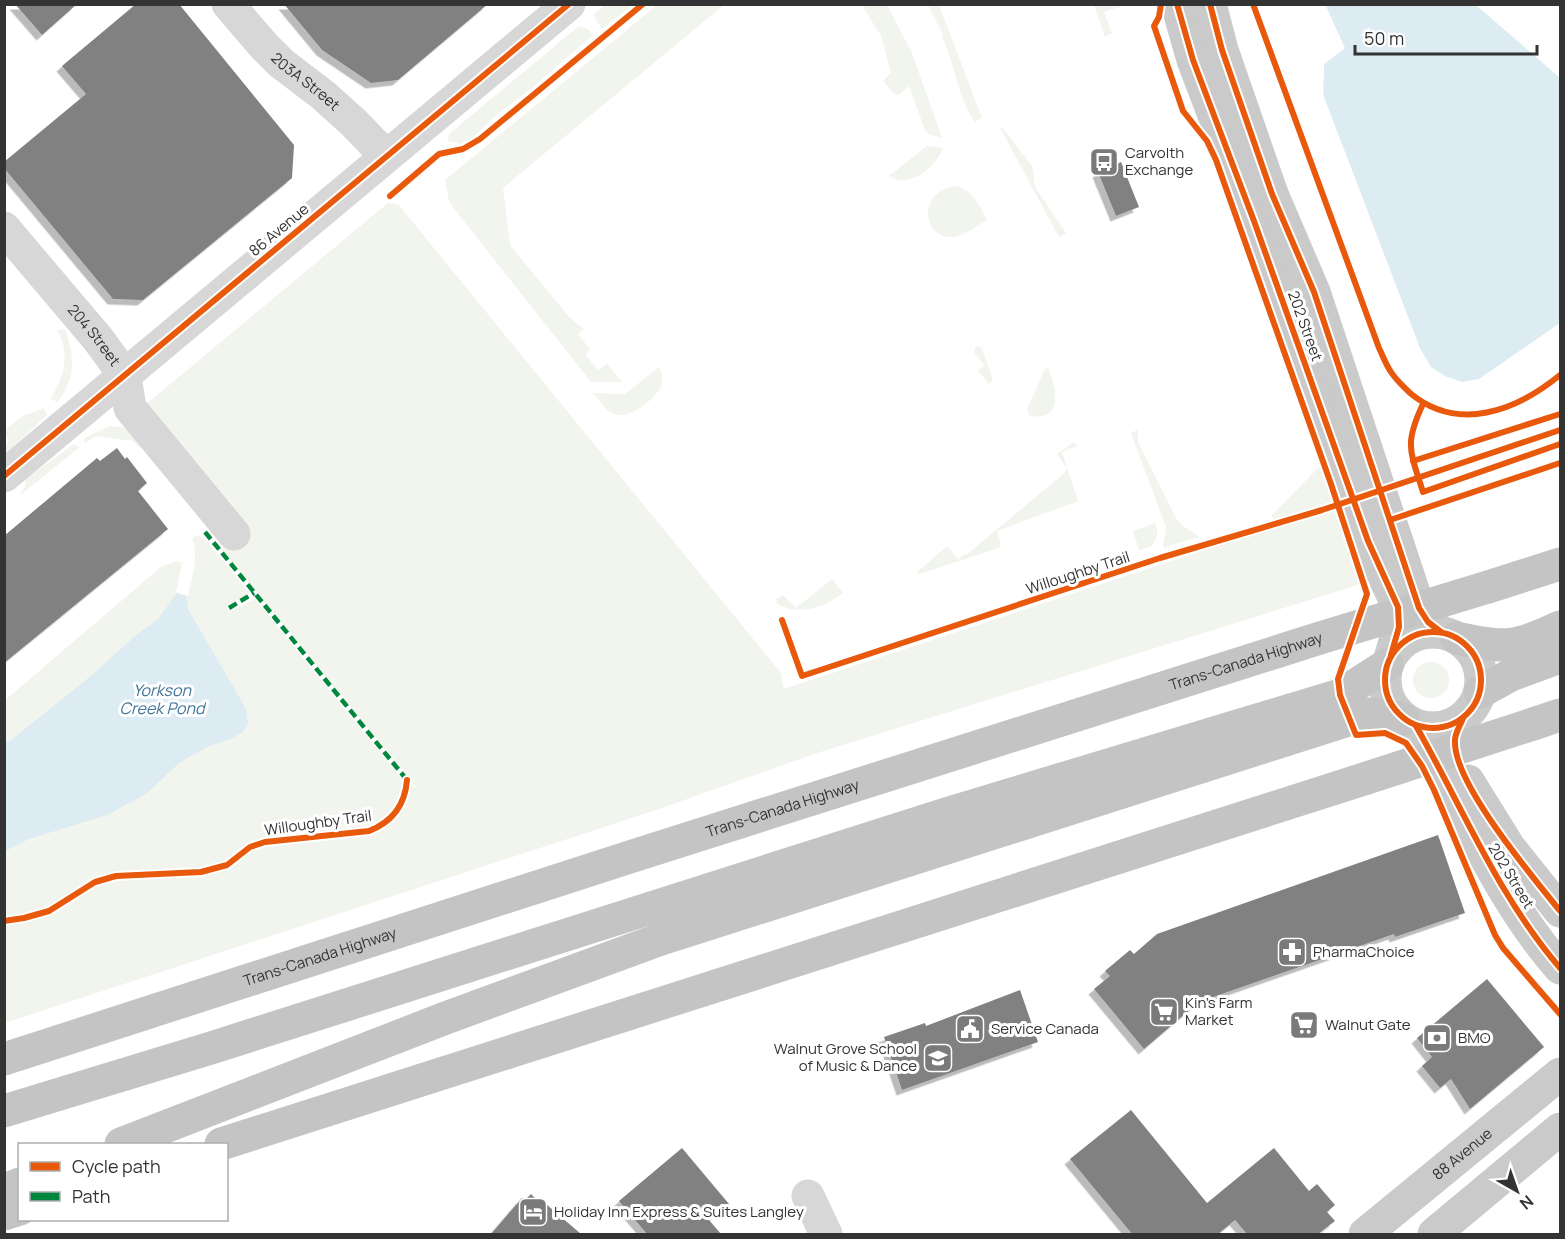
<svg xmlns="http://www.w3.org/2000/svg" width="1565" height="1239" font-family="Manrope,sans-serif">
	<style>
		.green { fill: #f1f5ed }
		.water { fill: #ddebf3 }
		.building { fill: #818181; filter: url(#shadow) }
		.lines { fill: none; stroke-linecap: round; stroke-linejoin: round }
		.minor { stroke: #d7d7d7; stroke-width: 33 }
		.major { stroke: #cacaca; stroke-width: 33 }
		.highway { stroke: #c4c4c4; stroke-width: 33 }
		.highway-bridge { stroke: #c4c4c4; stroke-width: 33 }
		.quiet { stroke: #00873e; stroke-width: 4.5; stroke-dasharray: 9 4.5; stroke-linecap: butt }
		.cycleway-casing { stroke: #fff; stroke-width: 10 }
		.cycleway { stroke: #e8590c; stroke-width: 6 }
		.labels { text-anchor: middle; stroke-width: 6; stroke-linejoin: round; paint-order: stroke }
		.street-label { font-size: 15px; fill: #333; stroke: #fff }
		.poi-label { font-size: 15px; fill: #333; stroke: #fff; text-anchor: start }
		.water-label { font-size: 16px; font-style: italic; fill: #3f7597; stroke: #fff }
	</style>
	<defs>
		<filter id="shadow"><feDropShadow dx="-5.5" dy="5.5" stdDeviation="0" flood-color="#0004"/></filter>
	</defs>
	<rect width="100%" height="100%" fill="#fff"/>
	<g class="green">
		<polygon points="605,5 605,4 633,5 602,29 597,22 594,14"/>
		<polygon points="657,5 724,5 503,188 510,245 569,317 584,329 578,334 590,349 585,354 598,370 607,364 622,382 591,382 455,210 449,201 445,180"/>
		<polygon points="862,5 887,5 912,53 942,138 928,134 925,130 909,86 898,95 894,94 883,81 891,73 881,36"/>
		<path d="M 928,5 L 939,5 L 982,118 L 975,122 C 958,98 955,64 942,37 L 943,34 Z"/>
		<polygon points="1094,5 1126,5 1104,12 1112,33 1105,37"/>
		<polygon points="579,26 588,29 593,35 532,88 499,113 471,139 460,144 447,141 450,133"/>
		<polygon points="1002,127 1032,166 1035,187 1066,233 1059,237 1000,128"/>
		<path d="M 927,146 L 943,148 C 936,167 908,190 889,176 Z"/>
		<path d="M 956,186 C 973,190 979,205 987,220 C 977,226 964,236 953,237 C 922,239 917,190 956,186 Z"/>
		<path d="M 388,203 L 398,204 L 781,673 L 784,689 L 1274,527 L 1272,515 L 1320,466 L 1361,584 L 814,754 L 662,808 L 5,1023 L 4,701 L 161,567 L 177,561 L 182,563 L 176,592 L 188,596 C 192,577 199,557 192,538 L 198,535 L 205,539 L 250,593 L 226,606 L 229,612 L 255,599 L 404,781 L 417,788 L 221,549 L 226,544 L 145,405 Z"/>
		<path d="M 65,329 C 75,358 76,375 58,402 L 50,399 C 64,379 71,353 57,330 Z"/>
		<polygon points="978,346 982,348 993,380 989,384 978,371 984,365 974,352 975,348"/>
		<path d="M 659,367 C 662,373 663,379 661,386 C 657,398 630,418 617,415 C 606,412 600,401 593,393 L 625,394 Z"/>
		<path d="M 1048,368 C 1056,387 1065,421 1030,416 L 1027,409 L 1045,369 Z"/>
		<polygon points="44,408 47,415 5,454 5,445 9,441 5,435 5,430 23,416"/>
		<polygon points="109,426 128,428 145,444 140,448 133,441 96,436 84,444 85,438"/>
		<polygon points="1137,430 1138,432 1138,442 1176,518 1183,526 1200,537 1167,546 1166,549 1163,545 1166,527 1131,433"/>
		<polygon points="1074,442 1078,446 1062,452 1078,501 997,531 1001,544 999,548 919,574 917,572 946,547 948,547 958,559 965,554 966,555 1061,476 1067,469 1057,454"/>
		<polygon points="74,444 80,447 19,496 25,487 25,480 28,477"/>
		<path d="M 1155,523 C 1159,533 1157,538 1152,546 L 1139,550 L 1133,531 Z"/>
		<path d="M 832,579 L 843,593 C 824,608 799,616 777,604 L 776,599 L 783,595 L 796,608 Z"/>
		<circle cx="1431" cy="680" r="18"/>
	</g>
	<g class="water">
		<path d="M 1325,4 L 1476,5 L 1560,78 L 1560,323 L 1479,379 L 1462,382 L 1445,376 L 1431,367 L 1420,348 L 1324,97 C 1322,85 1325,75 1324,64 L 1345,48 Z"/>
		<polygon points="177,593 186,596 188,609 246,709 248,723 243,732 230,739 207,747 179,763 146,794 107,815 29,839 5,851 5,742 10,741 92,675 134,637 158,619"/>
	</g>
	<g class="building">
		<polygon points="15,4 77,4 42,35"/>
		<polygon points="136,4 179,4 294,145 292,178 143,300 113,299 4,168 4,162 86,94 62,66"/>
		<polygon points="284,4 488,4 398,80 371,83 322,50"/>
		<polygon points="1121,162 1139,207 1116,216 1098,172"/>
		<polygon points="117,448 125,459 127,457 147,483 138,491 168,529 4,663 4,536 97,458 100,461"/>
		<polygon points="1438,835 1465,913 1395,937 1394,934 1199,1002 1144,1049 1094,989 1110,976 1105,971 1130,950 1134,954 1157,934"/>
		<polygon points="1487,979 1544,1047 1470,1109 1451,1079 1440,1088 1422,1066 1432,1057 1417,1038"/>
		<polygon points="1020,990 1038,1042 902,1090 884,1037 925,1023 926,1026"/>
		<polygon points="1131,1110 1207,1203 1274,1148 1309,1191 1317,1184 1335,1205 1327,1212 1335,1221 1318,1234 1247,1234 1235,1220 1218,1234 1132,1234 1070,1159"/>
		<polygon points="682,1148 729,1204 709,1220 721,1234 647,1234 619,1201"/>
		<polygon points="531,1194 537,1200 539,1198 581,1234 491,1234 522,1198 525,1200"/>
	</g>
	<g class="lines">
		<g class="minor">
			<path id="s1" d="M 228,4 L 264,46 L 281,63 L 323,95 L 353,122 L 386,156"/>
			<path id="s2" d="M 4,228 L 98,339 L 125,376 L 130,408 L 234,534"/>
			<polyline points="4,476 569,4"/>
			<polyline points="808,1196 826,1234"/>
		</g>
		<g class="major">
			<polyline points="1177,4 1193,60 1254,221 1368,541 1398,607 1399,627 1391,655"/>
			<polyline points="1210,4 1222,50 1272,194 1314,292 1419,608 1428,622 1441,632"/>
			<circle cx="1433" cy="680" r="48"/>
			<path d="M 1420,733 C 1466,814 1498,897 1560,968"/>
			<polyline points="1468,781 1509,847 1560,911"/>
			<path id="s3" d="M 1365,1234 L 1560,1074"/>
			<polyline points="1434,1234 1560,1129"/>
		</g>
		<g class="highway">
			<polyline points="1488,587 1560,564"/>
			<path d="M 1457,638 C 1506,649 1516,648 1560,627"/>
			<polyline points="1480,692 1511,675 1560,657"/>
			<polyline points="1536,723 1560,715"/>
			<path id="s4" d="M 4,1059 L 636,855 L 1320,638"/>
			<polyline points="4,1111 211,1048 946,814 1340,695 1387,665"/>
			<polyline points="121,1144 443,1019 661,939 1367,714 1383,714 1403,719"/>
			<polyline points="221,1144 1367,778"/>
			<polyline points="4,1190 20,1184"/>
			<polyline points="4,1214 20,1209"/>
		</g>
		<g class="highway-bridge">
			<polyline points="1320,638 1488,587"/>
			<polyline points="1367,778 1536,723"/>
		</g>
		<g class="quiet">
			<polyline points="205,532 407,780"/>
			<polyline points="229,608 254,593"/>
		</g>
		<g class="cycleway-casing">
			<g id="cycleway">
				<polyline points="1161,4 1159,17 1154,26 1183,111 1207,141 1216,160 1331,484 1367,594 1338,679 1340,695 1356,735 1385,733 1406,743 1422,766 1434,790 1495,935 1503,948 1560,1014"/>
				<polyline points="1177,4 1193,60 1254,221 1368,541 1398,607 1399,627 1391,655"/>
				<polyline points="1210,4 1222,50 1272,194 1314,292 1419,608 1428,622 1441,632"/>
				<path d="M 1253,4 L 1379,348 C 1383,356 1386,365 1391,372 C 1396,380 1404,387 1410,393 C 1458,433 1516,411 1560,375"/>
				<polyline points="390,196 439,154 463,149 480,139 643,4"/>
				<path d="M 1423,404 C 1404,444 1410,451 1423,492 L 1560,444"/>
				<polyline points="1413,461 1560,414"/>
				<polyline points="4,476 569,4"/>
				<polyline points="1390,520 1560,463"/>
				<polyline points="782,620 802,676 1160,558 1322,510 1560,430"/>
				<circle cx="1433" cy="680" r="48"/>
				<path d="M 1463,718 C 1461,724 1455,733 1455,740 C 1452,782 1533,877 1560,911"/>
				<path d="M 1416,726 C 1463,808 1498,896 1560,968"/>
				<path d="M 4,921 L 24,918 L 49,911 L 95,882 L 116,876 L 201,872 L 227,865 L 250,847 L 265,842 L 369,831 C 392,822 405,806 407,780"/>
			</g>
		</g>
		<use href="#cycleway" class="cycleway"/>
	</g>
	<defs>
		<g id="bus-square" transform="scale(1.5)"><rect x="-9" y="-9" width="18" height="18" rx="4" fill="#7a7a7a" stroke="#fff"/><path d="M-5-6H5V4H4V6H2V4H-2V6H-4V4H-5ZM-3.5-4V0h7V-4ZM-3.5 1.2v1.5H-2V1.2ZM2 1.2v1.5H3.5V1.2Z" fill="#fff"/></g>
		<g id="pharmacy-square" transform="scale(1.5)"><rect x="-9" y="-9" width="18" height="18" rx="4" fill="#7a7a7a" stroke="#fff"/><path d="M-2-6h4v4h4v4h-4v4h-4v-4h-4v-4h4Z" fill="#fff"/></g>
		<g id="supermarket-square" transform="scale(1.5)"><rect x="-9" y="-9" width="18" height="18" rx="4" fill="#7a7a7a" stroke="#fff"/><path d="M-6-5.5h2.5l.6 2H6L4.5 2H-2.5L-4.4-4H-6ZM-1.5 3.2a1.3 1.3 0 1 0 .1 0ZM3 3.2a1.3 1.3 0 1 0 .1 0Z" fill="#fff"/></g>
		<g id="civic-square" transform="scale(1.5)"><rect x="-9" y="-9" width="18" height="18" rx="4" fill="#7a7a7a" stroke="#fff"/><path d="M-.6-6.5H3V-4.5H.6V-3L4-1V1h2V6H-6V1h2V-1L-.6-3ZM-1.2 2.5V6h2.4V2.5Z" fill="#fff"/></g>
		<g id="bank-square" transform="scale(1.5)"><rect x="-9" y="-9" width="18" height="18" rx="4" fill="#7a7a7a" stroke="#fff"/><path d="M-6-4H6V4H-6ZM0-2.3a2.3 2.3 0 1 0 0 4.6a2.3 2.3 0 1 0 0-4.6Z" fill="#fff"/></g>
		<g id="school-square" transform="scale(1.5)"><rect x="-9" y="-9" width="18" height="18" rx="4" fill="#7a7a7a" stroke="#fff"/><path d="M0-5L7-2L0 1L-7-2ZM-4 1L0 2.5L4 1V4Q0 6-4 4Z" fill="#fff"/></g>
		<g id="hotel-square" transform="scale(1.5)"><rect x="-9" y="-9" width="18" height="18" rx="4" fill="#7a7a7a" stroke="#fff"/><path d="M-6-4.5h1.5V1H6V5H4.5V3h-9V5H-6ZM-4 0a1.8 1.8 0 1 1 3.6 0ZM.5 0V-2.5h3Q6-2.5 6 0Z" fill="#fff"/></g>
	</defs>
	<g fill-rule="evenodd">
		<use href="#bus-square" x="1104" y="162"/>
		<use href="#pharmacy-square" x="1292" y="952"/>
		<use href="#supermarket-square" x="1164" y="1012"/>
		<use href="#supermarket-square" x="1304" y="1025"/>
		<use href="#civic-square" x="970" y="1029"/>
		<use href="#bank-square" x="1437" y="1038"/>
		<use href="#school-square" x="938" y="1058"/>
		<use href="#hotel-square" x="533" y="1212"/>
	</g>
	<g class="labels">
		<g class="street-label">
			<text dy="5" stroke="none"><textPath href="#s1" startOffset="110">203A Street</textPath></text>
			<text transform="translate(279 230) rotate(-40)" y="5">86 Avenue</text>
			<text transform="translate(1305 326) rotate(70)" y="5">202 Street</text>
			<text dy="5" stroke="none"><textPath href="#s2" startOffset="140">204 Street</textPath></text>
			<text transform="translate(1078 573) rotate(-18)" y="5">Willoughby Trail</text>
			<text dy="5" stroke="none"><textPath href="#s4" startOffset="1304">Trans-Canada Highway</textPath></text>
			<text dy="5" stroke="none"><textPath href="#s4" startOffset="818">Trans-Canada Highway</textPath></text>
			<text transform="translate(318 823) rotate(-8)" y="5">Willoughby Trail</text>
			<text transform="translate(1511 876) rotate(59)" y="5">202 Street</text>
			<text dy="5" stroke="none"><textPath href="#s4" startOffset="332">Trans-Canada Highway</textPath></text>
			<text dy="5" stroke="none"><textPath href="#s3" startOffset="126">88 Avenue</textPath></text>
		</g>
		<g class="poi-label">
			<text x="1125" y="158">Carvolth<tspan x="1125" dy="17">Exchange</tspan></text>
			<text x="1313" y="957">PharmaChoice</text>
			<text x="1185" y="1008">Kin's Farm<tspan x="1185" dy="17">Market</tspan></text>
			<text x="1325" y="1030">Walnut Gate</text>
			<text x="991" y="1034">Service Canada</text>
			<text x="1458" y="1043">BMO</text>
			<text x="917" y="1054" text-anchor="end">Walnut Grove School<tspan x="917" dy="17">of Music &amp; Dance</tspan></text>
			<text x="554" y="1217">Holiday Inn Express &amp; Suites Langley</text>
		</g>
		<g class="water-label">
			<text x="162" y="696">Yorkson<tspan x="162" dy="18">Creek Pond</tspan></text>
		</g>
	</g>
	<rect width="1565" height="1239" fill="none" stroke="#333333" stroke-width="12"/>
	<rect x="18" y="1143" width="210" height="78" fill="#ffffff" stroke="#adadad" stroke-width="1.5"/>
	<rect x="30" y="1162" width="30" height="9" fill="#e8590c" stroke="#adadad" stroke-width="1.5"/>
	<text x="72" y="1173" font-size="18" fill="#333333">Cycle path</text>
	<rect x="30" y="1192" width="30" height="9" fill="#00873e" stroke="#adadad" stroke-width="1.5"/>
	<text x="72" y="1203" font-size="18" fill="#333333">Path</text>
	<g transform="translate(1517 1191) rotate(140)" stroke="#ffffff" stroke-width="4.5" paint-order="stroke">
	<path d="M0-4.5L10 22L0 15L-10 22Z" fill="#333333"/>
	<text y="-9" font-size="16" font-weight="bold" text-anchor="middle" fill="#333333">N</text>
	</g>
	<path d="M1355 45v9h182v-9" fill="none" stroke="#333333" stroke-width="3"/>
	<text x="1364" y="45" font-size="18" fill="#333333" stroke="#ffffff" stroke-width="4.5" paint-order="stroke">50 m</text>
</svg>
